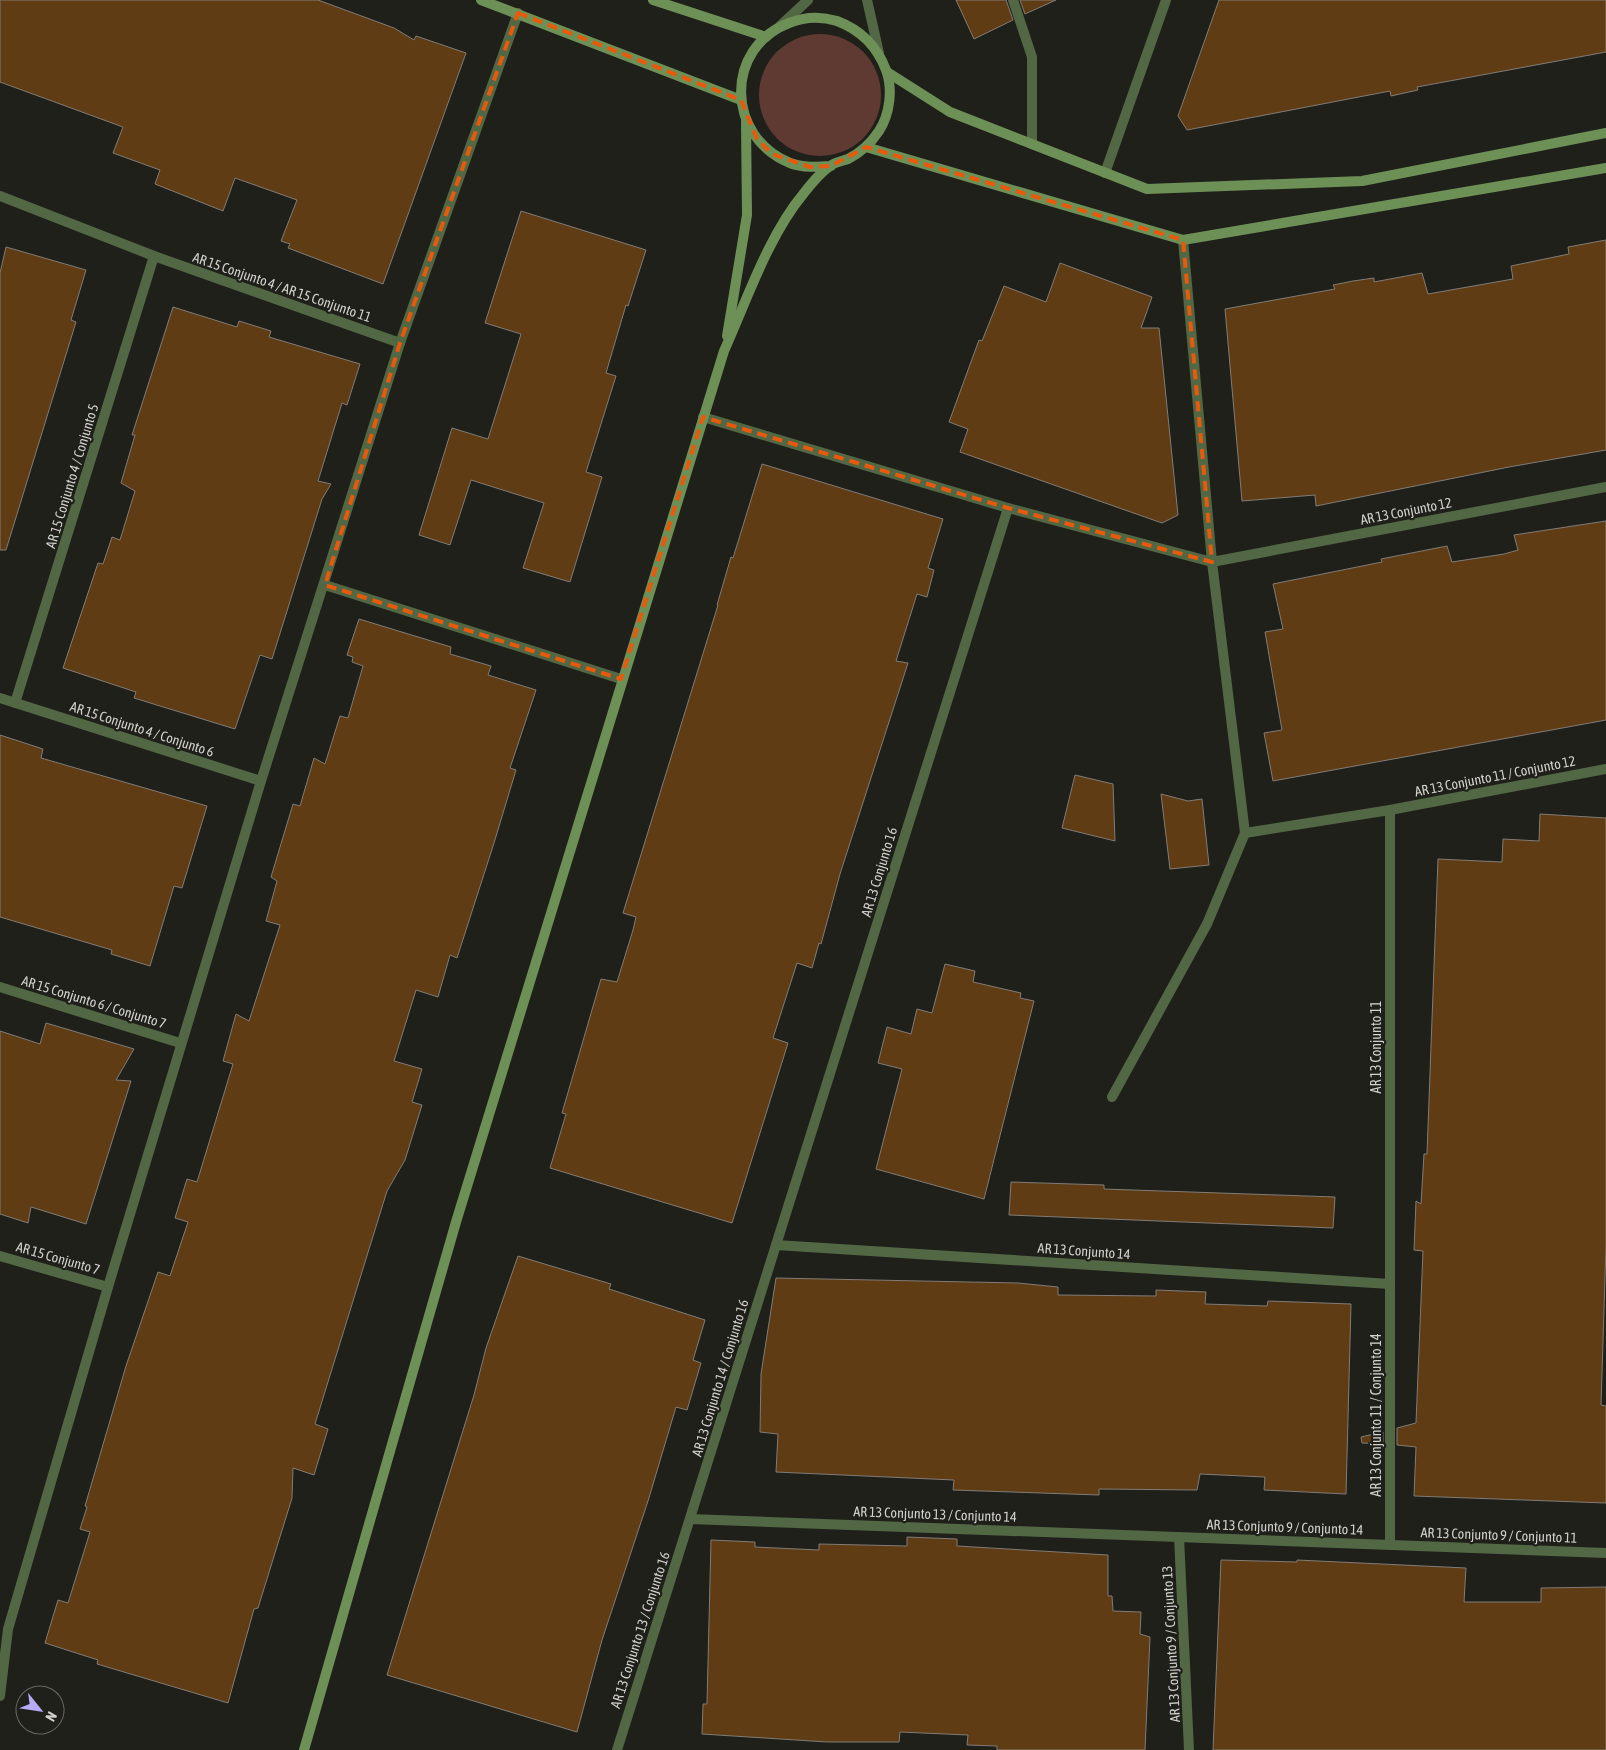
<svg xmlns="http://www.w3.org/2000/svg" width="1606" height="1750" font-family="'Asap Condensed',sans-serif">
	<style>
		.green { fill: #5e3a32 }
		.building { fill: #5f3c14; stroke: #817c77 }
		.lines { fill: none; stroke-linecap: round; stroke-linejoin: round }
		.lane { stroke: #526744; stroke-width: 10 }
		.street { stroke: #526744; stroke-width: 10 }
		.secondary { stroke: #6d9057; stroke-width: 10 }
		.marked { fill: none; stroke: #e8590c; stroke-width: 4; stroke-dasharray: 10 6; stroke-linejoin: round }
		.labels { text-anchor: middle; stroke-width: 4.5; stroke-linejoin: round; paint-order: stroke }
		.street-label { font-size: 14px; fill: #d3d2cf; stroke: #20201b }
	</style>
	<rect width="100%" height="100%" fill="#20201b"/>
	<circle class="green" cx="820" cy="95" r="61"/>
	<g class="building">
		<polygon points="0,0 318,0 394,28 414,40 416,36 466,53 383,284 288,248 290,244 281,241 297,200 235,178 223,211 155,184 160,170 113,153 123,127 0,82"/>
		<polygon points="956,0 1006,0 1013,20 974,39"/>
		<polygon points="1020,0 1056,0 1025,14"/>
		<polygon points="1219,0 1606,0 1606,52 1417,87 1418,90 1391,96 1390,91 1187,130 1178,116"/>
		<polygon points="521,211 646,250 628,306 626,305 606,373 616,376 586,472 602,477 570,582 523,568 544,503 471,480 450,545 419,535 452,428 488,439 521,334 485,323"/>
		<polygon points="1606,240 1606,450 1509,467 1316,506 1315,495 1242,501 1225,309 1335,289 1333,285 1353,281 1374,278 1374,282 1422,273 1428,294 1513,279 1511,266 1569,254 1568,247"/>
		<polygon points="6,247 86,270 71,320 76,322 6,550 0,550 0,273"/>
		<polygon points="1060,263 1152,297 1141,328 1159,328 1178,515 1162,523 960,452 968,429 949,422 979,340 982,341 1004,286 1046,302"/>
		<polygon points="173,307 237,327 239,321 271,331 269,337 360,364 347,405 342,403 318,481 331,484 322,499 272,659 260,655 235,729 134,698 136,692 63,668 98,563 103,564 112,537 120,540 135,491 121,483 135,435 132,435"/>
		<polygon points="762,464 943,519 928,568 934,570 927,597 917,594 896,661 908,663 840,874 821,944 819,943 812,968 797,963 773,1038 788,1043 732,1223 550,1168 566,1114 562,1113 601,979 617,982 633,930 636,917 623,913 718,605 717,605 731,557 733,558"/>
		<polygon points="1606,521 1606,720 1273,781 1264,733 1282,730 1265,632 1283,629 1273,584 1382,562 1381,559 1447,546 1452,562 1504,554 1518,550 1514,535"/>
		<polygon points="359,619 451,647 450,654 491,666 488,675 536,690 510,768 516,770 494,843 457,958 450,955 438,997 416,990 394,1061 422,1069 412,1102 422,1105 405,1160 387,1191 315,1424 328,1429 314,1475 293,1468 292,1498 258,1608 254,1609 228,1703 97,1664 98,1660 45,1643 58,1600 68,1603 90,1532 80,1529 87,1507 85,1506 126,1366 158,1272 170,1276 188,1222 175,1218 187,1179 197,1182 233,1064 223,1061 236,1014 249,1021 280,925 266,921 277,881 271,877 293,804 300,806 314,758 325,764 340,716 348,718 363,666 352,662 353,657 347,655"/>
		<polygon points="0,735 43,749 41,758 207,806 182,888 174,886 150,966 111,954 112,950 0,917"/>
		<polygon points="1075,775 1113,784 1115,841 1062,828"/>
		<polygon points="1161,794 1188,801 1202,799 1209,865 1170,869"/>
		<polygon points="1540,814 1606,818 1606,1245 1601,1405 1606,1406 1606,1503 1414,1496 1416,1447 1397,1445 1397,1428 1416,1423 1423,1251 1414,1250 1416,1201 1421,1204 1424,1154 1427,1154 1438,859 1502,862 1503,839 1539,841"/>
		<polygon points="945,964 975,971 973,982 1021,993 1020,998 1034,1001 984,1199 876,1169 902,1069 878,1063 887,1027 911,1034 917,1009 932,1013"/>
		<polygon points="46,1023 134,1049 116,1080 131,1081 86,1224 31,1207 28,1223 0,1214 0,1031 40,1044"/>
		<polygon points="1011,1182 1104,1185 1104,1189 1335,1197 1333,1228 1009,1215"/>
		<polygon points="518,1256 611,1284 609,1289 705,1320 693,1360 701,1363 687,1410 676,1407 648,1501 602,1640 577,1732 387,1675 474,1395 486,1348"/>
		<polygon points="776,1278 1018,1283 1058,1287 1058,1295 1156,1296 1156,1290 1206,1292 1205,1304 1267,1306 1268,1301 1351,1304 1346,1494 1264,1490 1265,1477 1200,1474 1197,1490 1099,1489 1099,1495 953,1490 954,1480 776,1472 778,1434 760,1432 761,1374"/>
		<polygon points="1383,1432 1383,1444 1362,1443 1361,1437"/>
		<polygon points="907,1537 957,1539 957,1546 1108,1555 1108,1596 1112,1596 1113,1611 1141,1612 1140,1634 1150,1637 1145,1750 997,1750 997,1746 967,1745 968,1735 900,1732 899,1742 827,1742 702,1734 703,1704 707,1704 711,1540 755,1542 755,1547 819,1550 819,1544 907,1546"/>
		<polygon points="1221,1560 1297,1562 1297,1560 1466,1568 1464,1602 1541,1602 1541,1588 1606,1587 1606,1750 1213,1750"/>
	</g>
	<g class="lines">
		<g class="lane">
			<polyline points="1013,0 1032,57 1032,144"/>
			<polyline points="1112,1097 1207,924 1245,833"/>
		</g>
		<g class="street">
			<polyline points="867,0 879,53"/>
			<polyline points="780,26 808,0"/>
			<polyline points="1105,173 1166,0"/>
			<polyline points="0,196 154,256 400,343"/>
			<polyline points="1183,240 1212,562 1245,833 1390,810 1606,769"/>
			<polyline points="703,417 1008,508 1212,562 1606,487"/>
			<polyline points="325,585 621,679"/>
			<polyline points="0,698 261,781"/>
			<polyline points="15,703 154,256"/>
			<polyline points="1390,810 1390,1545"/>
			<polyline points="0,987 180,1043"/>
			<polyline points="776,1245 1390,1284"/>
			<polyline points="0,1256 108,1287"/>
			<polyline points="690,1519 1606,1553"/>
			<polyline points="1179,1537 1189,1750"/>
			<polyline points="0,1696 8,1629 108,1287 261,781 400,343 518,13"/>
			<polyline points="617,1750 1008,508"/>
		</g>
		<g class="secondary">
			<polyline points="481,0 741,100"/>
			<polyline points="653,0 766,37"/>
			<polyline points="887,72 950,112 1147,189 1362,181 1606,133"/>
			<polyline points="866,147 1183,240 1606,168"/>
			<polyline points="727,336 747,215 746,122"/>
			<path d="M 304,1750 L 456,1222 L 724,351 C 747,300 768,236 804,193 C 811,184 821,172 830,166 C 835,162 842,161 848,159 C 860,153 871,143 879,131 C 890,114 893,89 886,70 C 877,46 861,30 837,21 C 821,16 804,17 789,23 C 724,48 726,137 790,163 C 803,168 817,167 831,166"/>
		</g>
	</g>
	<path class="marked" d="M 518,13 L 741,100 L 757,139 L 772,154 L 810,167 L 831,166 L 866,147 L 1183,240 L 1212,562 L 1008,508 L 703,417 L 621,679 L 325,585 L 400,343 Z"/>
	<g class="labels">
		<g class="street-label">
			<text transform="translate(282 287) rotate(19)" y="5">AR 15 Conjunto 4 / AR 15 Conjunto 11</text>
			<text transform="translate(72 476) rotate(-73)" y="5">AR 15 Conjunto 4 / Conjunto 5</text>
			<text transform="translate(1406 511) rotate(-11)" y="5">AR 13 Conjunto 12</text>
			<text transform="translate(142 729) rotate(18)" y="5">AR 15 Conjunto 4 / Conjunto 6</text>
			<text transform="translate(1495 776) rotate(-11)" y="5">AR 13 Conjunto 11 / Conjunto 12</text>
			<text transform="translate(879 872) rotate(-73)" y="5">AR 13 Conjunto 16</text>
			<text transform="translate(94 1002) rotate(17)" y="5">AR 15 Conjunto 6 / Conjunto 7</text>
			<text transform="translate(1376 1047) rotate(-90)" y="5">AR 13 Conjunto 11</text>
			<text transform="translate(1084 1251) rotate(4)" y="5">AR 13 Conjunto 14</text>
			<text transform="translate(58 1258) rotate(16)" y="5">AR 15 Conjunto 7</text>
			<text transform="translate(720 1378) rotate(-73)" y="5">AR 13 Conjunto 14 / Conjunto 16</text>
			<text transform="translate(1376 1415) rotate(-90)" y="5">AR 13 Conjunto 11 / Conjunto 14</text>
			<text transform="translate(935 1514) rotate(2)" y="5">AR 13 Conjunto 13 / Conjunto 14</text>
			<text transform="translate(1285 1527) rotate(2)" y="5">AR 13 Conjunto 9 / Conjunto 14</text>
			<text transform="translate(1499 1535) rotate(2)" y="5">AR 13 Conjunto 9 / Conjunto 11</text>
			<text transform="translate(640 1630) rotate(-72)" y="5">AR 13 Conjunto 13 / Conjunto 16</text>
			<text transform="translate(1171 1644) rotate(-93)" y="5">AR 13 Conjunto 9 / Conjunto 13</text>
		</g>
	</g>
	<g transform="translate(40 1710) rotate(120)"><circle r="24" fill="#20201b" stroke="#686763"/>
	<path d="M0-4L9 19L0 12L-9 19Z" fill="#b7abf8"/>
	<text y="-8" font-size="14" font-weight="bold" text-anchor="middle" fill="#d3d2cf">N</text>
	</g>
</svg>
